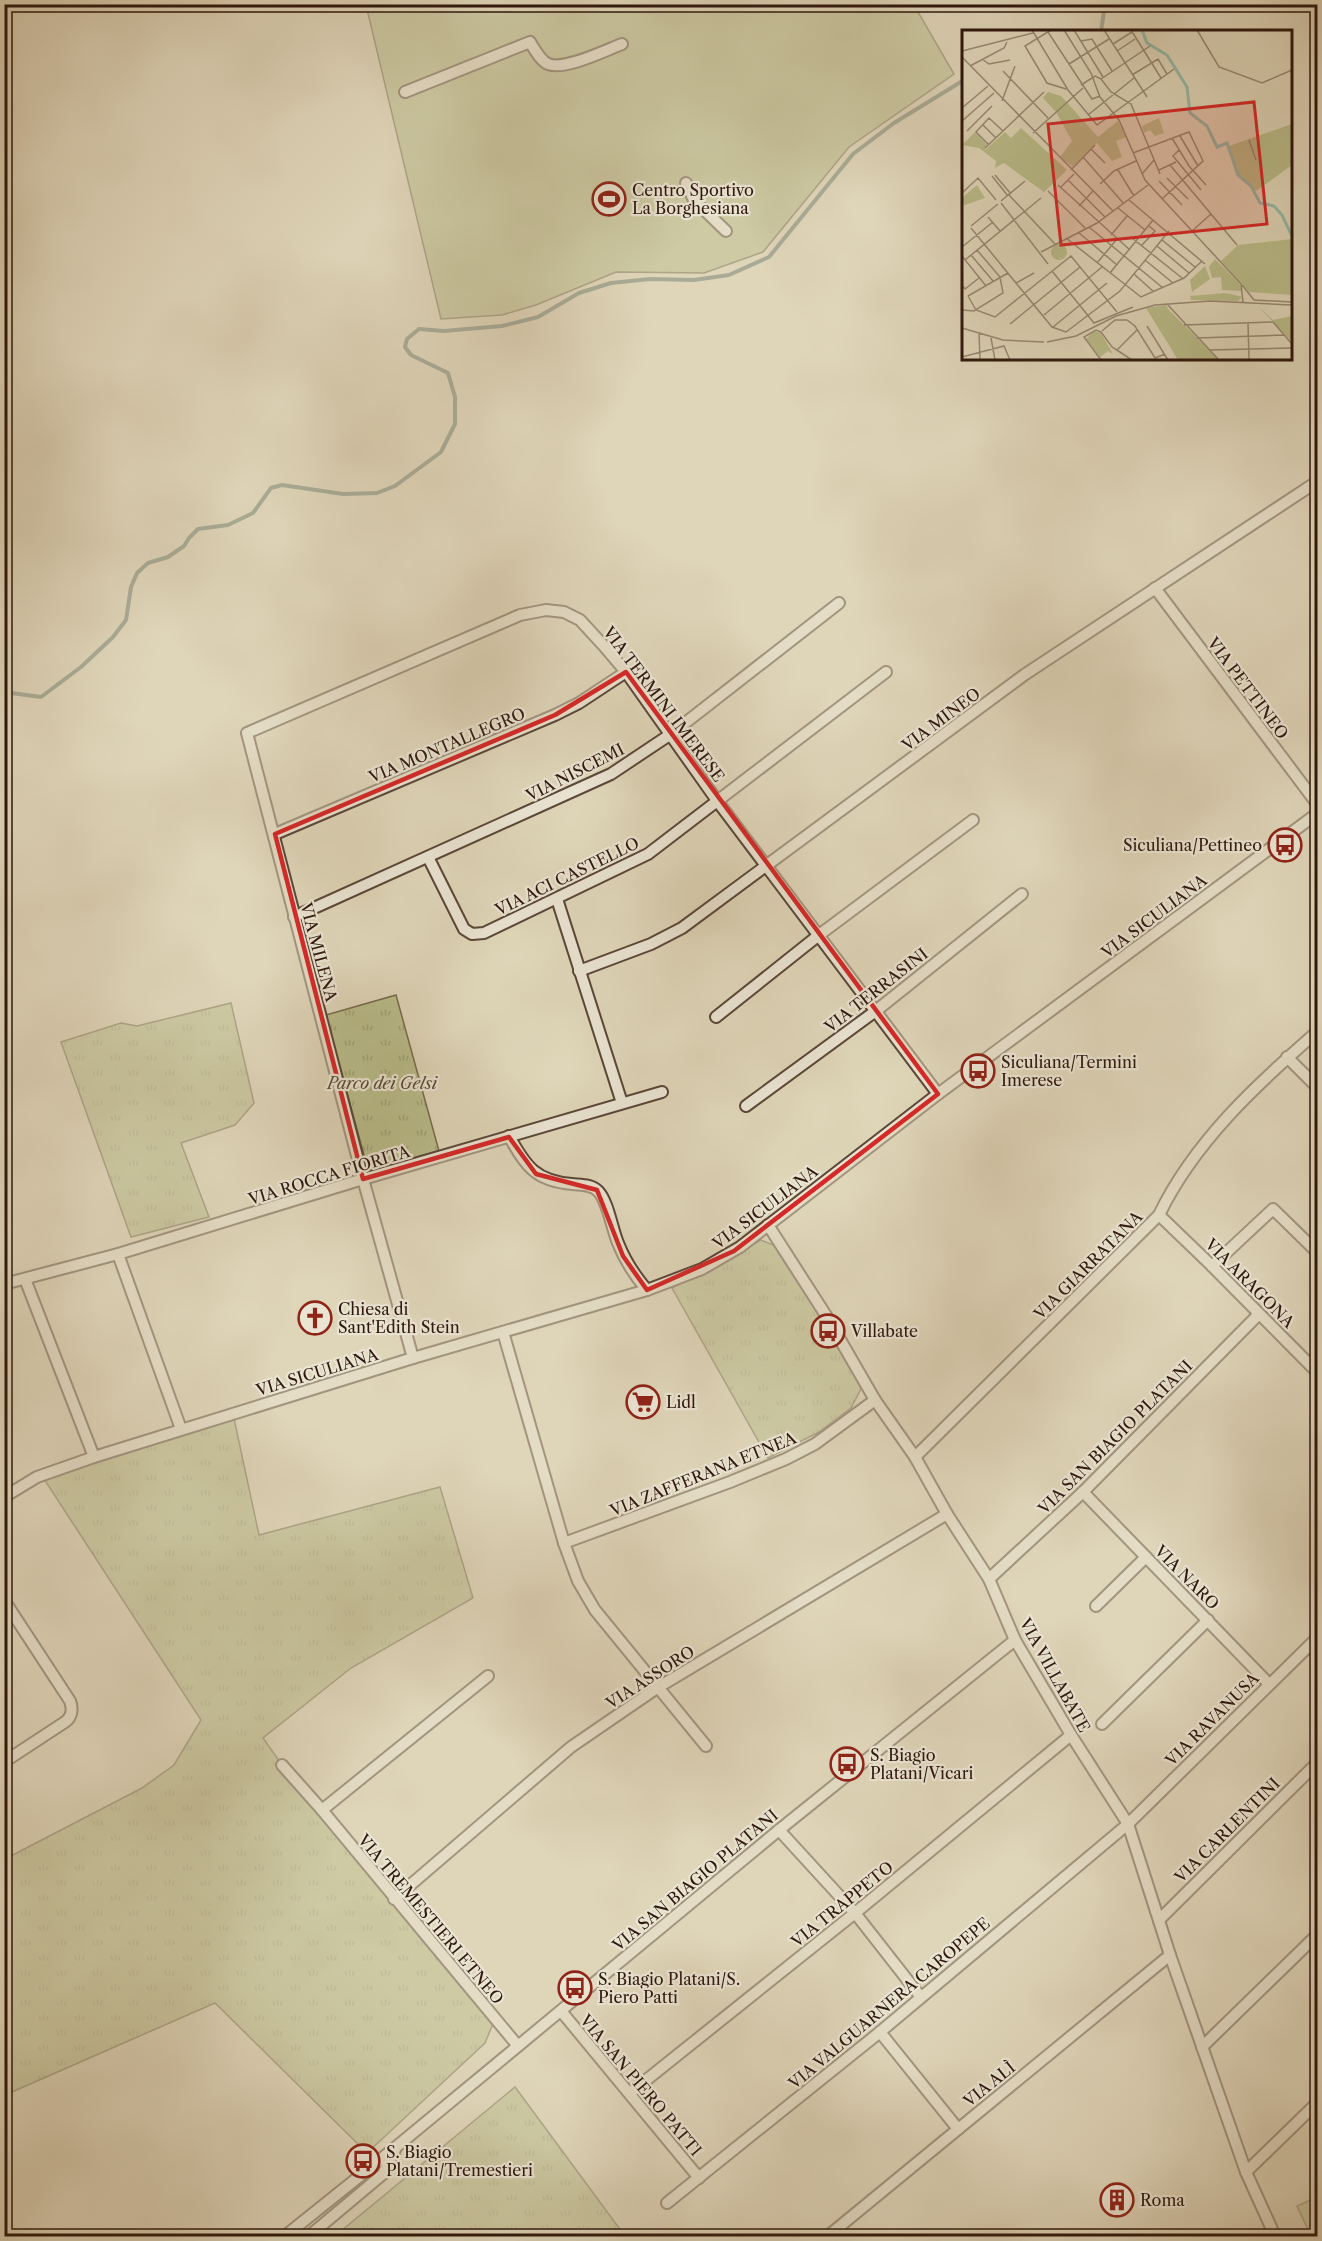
<svg xmlns="http://www.w3.org/2000/svg" width="1322" height="2241" font-family="'Libre Caslon Text',serif">
	<style>
		.grass { fill: url(#grass-tufts); stroke: #746a4c; stroke-width: 1.5 }
		.pitch { fill: #b9bc8a; stroke: #746a4c; stroke-width: 1.5 }
		.lines { fill: none; stroke-linecap: round; stroke-linejoin: round }
		.stream { stroke: #6c796b; stroke-width: 4 }
		.street-casing { stroke: #5a4738; stroke-width: 14 }
		.street { stroke: #eae4d2; stroke-width: 10 }
		.marked { fill: none; stroke: #d62828; stroke-width: 4.5; stroke-linejoin: round }
		.labels { text-anchor: middle; stroke-width: 4.5; stroke-linejoin: round; paint-order: stroke }
		.poi-label { font-size: 16px; fill: #2e170d; stroke: #eae4d2; text-anchor: start }
		.street-label { font-size: 16px; fill: #2e170d; stroke: #eae4d2 }
		.park-label { font-size: 16px; font-style: italic; fill: #584932; stroke: #eae4d2 }
		.inset-river { fill: none; stroke: #95baa9; stroke-width: 3 }
		.inset-road { fill: none; stroke: #988a74; stroke-width: 1.5 }
		.view { fill: #d62828; fill-opacity: 0.15; stroke: #d62828; stroke-width: 3 }
		.inset-edge { fill: none; stroke: #2e170d; stroke-width: 3 }
	</style>
	<defs>
		<pattern id="grass-tufts" width="24" height="20" patternUnits="userSpaceOnUse" patternTransform="scale(1.5)"><rect width="24" height="20" fill="#b9bc8a"/><path d="M3 7l-1-3M5 7V3M7 7l1-3M15 17l-1-3M17 17v-4M19 17l1-3" fill="none" stroke="#9fa176"/></pattern>
	</defs>
	<rect width="100%" height="100%" fill="#dfd6b9"/>
	<filter id="stains"><feTurbulence type="fractalNoise" baseFrequency=".00333" numOctaves="4"/><feColorMatrix values="0 0 0 0 .2 0 0 0 0 .09 0 0 0 0 .02 0 0 0 .5 -.17"/></filter>
	<radialGradient id="worn" r=".72"><stop offset=".6" stop-color="#630" stop-opacity="0"/><stop offset="1" stop-color="#630" stop-opacity=".3"/></radialGradient>
	<g class="grass">
		<polygon points="396,995 439,1151 368,1170 326,1015"/>
		<polygon points="231,1003 254,1103 235,1125 181,1143 209,1217 131,1237 61,1042 121,1023 137,1026"/>
		<polygon points="761,1240 778,1247 862,1387 851,1408 819,1432 768,1458 672,1288"/>
		<polygon points="233,1414 259,1535 440,1487 473,1598 351,1668 263,1738 282,1765 495,2019 485,2043 367,2153 215,2003 5,2095 5,1859 142,1788 174,1765 201,1720 44,1479"/>
		<polygon points="515,2087 625,2236 335,2236"/>
	</g>
	<g class="pitch">
		<polygon points="366,5 914,5 954,74 849,147 763,252 704,273 616,272 536,305 502,315 441,319"/>
		<polygon points="1317,2197 1317,2236 1311,2236 1297,2206"/>
	</g>
	<g class="lines">
		<g class="stream">
			<polyline points="1101,32 1105,4"/>
			<polyline points="4,692 41,697 81,667 113,637 126,620 131,587 137,573 148,563 168,557 184,546 189,538 198,529 228,525 253,513 271,488 282,485 343,494 377,493 395,486 441,452 455,424 455,397 448,373 411,355 405,347 407,339 419,329 444,331 502,326 538,317 579,293 611,283 650,279 694,280 729,275 769,257 853,154 894,123 964,80"/>
		</g>
		<g class="street-casing">
			<g id="street">
				<path d="M 405,92 L 530,42 C 535,50 540,60 548,64 C 564,71 606,50 622,44"/>
				<polyline points="686,183 694,200 726,231"/>
				<polyline points="1155,588 1318,805"/>
				<polyline points="275,834 555,715 579,703 626,672"/>
				<polyline points="428,857 464,929 472,934 484,933 648,854 886,672"/>
				<polyline points="557,899 622,1103"/>
				<polyline points="294,917 611,774 671,734 839,603"/>
				<polyline points="579,971 651,944 682,928 1024,675 1318,481"/>
				<polyline points="716,1017 819,935 973,820"/>
				<polyline points="1287,1057 1318,1088"/>
				<polyline points="746,1106 877,1010 1022,894"/>
				<path d="M 509,1136 C 526,1167 536,1181 572,1184 C 581,1185 591,1184 598,1191 C 608,1201 612,1229 618,1243 C 625,1261 635,1276 647,1290"/>
				<polyline points="1159,1215 1212,1266 1318,1373"/>
				<polyline points="768,1225 827,1317 875,1400 915,1457 947,1514 989,1579 1015,1640 1071,1735 1128,1824 1170,1955 1246,2172 1275,2236"/>
				<polyline points="118,1254 181,1429"/>
				<polyline points="1212,1266 1273,1209 1318,1253"/>
				<polyline points="25,1279 94,1457"/>
				<polyline points="4,1284 118,1254 363,1179 662,1092"/>
				<polyline points="503,1332 564,1543 578,1581 595,1610 706,1746"/>
				<polyline points="413,1358 363,1179 247,733 520,615 546,610 564,612 580,620 603,645 626,672 718,802 938,1094"/>
				<path d="M 915,1457 L 1159,1215 C 1194,1142 1257,1084 1318,1031"/>
				<polyline points="1083,1492 1269,1684"/>
				<polyline points="4,1497 37,1477 94,1457 413,1358 647,1290 702,1269 740,1247 938,1094 1318,813"/>
				<polyline points="564,1543 730,1482 786,1459 815,1444 875,1400"/>
				<polyline points="989,1579 1083,1492 1259,1314"/>
				<path d="M 4,1600 L 70,1701 C 73,1709 72,1717 65,1722 L 4,1762"/>
				<polyline points="1096,1606 1146,1557"/>
				<polyline points="1102,1724 1208,1620"/>
				<polyline points="282,1765 322,1810 518,2046"/>
				<polyline points="322,1810 488,1676"/>
				<polyline points="779,1830 855,1913 920,1996"/>
				<polyline points="394,1899 571,1747 657,1688 947,1514"/>
				<polyline points="1159,1920 1318,1762"/>
				<polyline points="561,2011 699,2178"/>
				<polyline points="880,2032 958,2129"/>
				<polyline points="1202,2047 1318,1934"/>
				<polyline points="630,2093 855,1913 1071,1735"/>
				<polyline points="1246,2172 1318,2102"/>
				<polyline points="667,2203 880,2032 1128,1824 1318,1637"/>
				<polyline points="285,2236 396,2147 779,1830 1015,1640"/>
				<polyline points="309,2236 383,2174 395,2150"/>
				<polyline points="828,2236 1170,1955"/>
			</g>
		</g>
		<use href="#street" class="street"/>
	</g>
	<path d="M0 0H1322V2241H0ZM 626,672 L 938,1094 L 734,1251 L 647,1290 L 623,1256 L 597,1190 L 536,1174 L 509,1137 L 363,1179 L 275,834 L 555,715 Z" fill="#dfd6b9" fill-opacity=".55" fill-rule="evenodd"/>
	<path class="marked" d="M 626,672 L 938,1094 L 734,1251 L 647,1290 L 623,1256 L 597,1190 L 536,1174 L 509,1137 L 363,1179 L 275,834 L 555,715 Z"/>
	<defs>
		<g id="stadium-ring" transform="scale(1.725)"><circle r="9.5" fill="#eae4d2" stroke="#8f2418" stroke-width="1.5"/><path d="M0-5a6.5 5 0 1 0 0 10a6.5 5 0 1 0 0-10ZM-3.5-1.8h7v3.6h-7Z" fill="#8f2418"/></g>
		<g id="bus-ring" transform="scale(1.725)"><circle r="9.5" fill="#eae4d2" stroke="#8f2418" stroke-width="1.5"/><path d="M-5-6H5V4H4V6H2V4H-2V6H-4V4H-5ZM-3.5-4V0h7V-4ZM-3.5 1.2v1.5H-2V1.2ZM2 1.2v1.5H3.5V1.2Z" fill="#8f2418"/></g>
		<g id="church-ring" transform="scale(1.725)"><circle r="9.5" fill="#eae4d2" stroke="#8f2418" stroke-width="1.5"/><path d="M-1.2-6h2.4v3.5h3.3v2.4h-3.3V6h-2.4V-.1h-3.3v-2.4h3.3Z" fill="#8f2418"/></g>
		<g id="supermarket-ring" transform="scale(1.725)"><circle r="9.5" fill="#eae4d2" stroke="#8f2418" stroke-width="1.5"/><path d="M-6-5.5h2.5l.6 2H6L4.5 2H-2.5L-4.4-4H-6ZM-1.5 3.2a1.3 1.3 0 1 0 .1 0ZM3 3.2a1.3 1.3 0 1 0 .1 0Z" fill="#8f2418"/></g>
		<g id="building-ring" transform="scale(1.725)"><circle r="9.5" fill="#eae4d2" stroke="#8f2418" stroke-width="1.5"/><path d="M-4-6H4V6H1V3H-1V6H-4ZM-2.5-4.3h1.7v1.8h-1.7ZM.8-4.3h1.7v1.8H.8ZM-2.5-1h1.7V.8h-1.7ZM.8-1h1.7V.8H.8Z" fill="#8f2418"/></g>
	</defs>
	<g fill-rule="evenodd">
		<use href="#stadium-ring" x="609" y="199"/>
		<use href="#bus-ring" x="1285" y="845"/>
		<use href="#bus-ring" x="978" y="1071"/>
		<use href="#church-ring" x="315" y="1318"/>
		<use href="#bus-ring" x="828" y="1331"/>
		<use href="#supermarket-ring" x="643" y="1402"/>
		<use href="#bus-ring" x="847" y="1764"/>
		<use href="#bus-ring" x="575" y="1988"/>
		<use href="#bus-ring" x="363" y="2161"/>
		<use href="#building-ring" x="1117" y="2200"/>
	</g>
	<g class="labels">
		<g class="poi-label">
			<text x="632" y="196">Centro Sportivo<tspan x="632" dy="18">La Borghesiana</tspan></text>
			<text x="1262" y="851" text-anchor="end">Siculiana/Pettineo</text>
			<text x="1001" y="1068">Siculiana/Termini<tspan x="1001" dy="18">Imerese</tspan></text>
			<text x="338" y="1315">Chiesa di<tspan x="338" dy="18">Sant'Edith Stein</tspan></text>
			<text x="851" y="1337">Villabate</text>
			<text x="666" y="1408">Lidl</text>
			<text x="870" y="1761">S. Biagio<tspan x="870" dy="18">Platani/Vicari</tspan></text>
			<text x="598" y="1985">S. Biagio Platani/S.<tspan x="598" dy="18">Piero Patti</tspan></text>
			<text x="386" y="2158">S. Biagio<tspan x="386" dy="18">Platani/Tremestieri</tspan></text>
			<text x="1140" y="2206">Roma</text>
		</g>
		<g class="street-label">
			<text transform="translate(1248 688) rotate(53)" y="6">VIA PETTINEO</text>
			<text transform="translate(664 704) rotate(53)" y="6">VIA TERMINI IMERESE</text>
			<text transform="translate(941 719) rotate(-37)" y="6">VIA MINEO</text>
			<text transform="translate(447 745) rotate(-23)" y="6">VIA MONTALLEGRO</text>
			<text transform="translate(575 772) rotate(-27)" y="6">VIA NISCEMI</text>
			<text transform="translate(567 876) rotate(-26)" y="6">VIA ACI CASTELLO</text>
			<text transform="translate(1154 916) rotate(-37)" y="6">VIA SICULIANA</text>
			<text transform="translate(319 952) rotate(75)" y="6">VIA MILENA</text>
			<text transform="translate(876 990) rotate(-38)" y="6">VIA TERRASINI</text>
			<text transform="translate(329 1175) rotate(-17)" y="6">VIA ROCCA FIORITA</text>
			<text transform="translate(765 1207) rotate(-37)" y="6">VIA SICULIANA</text>
			<text transform="translate(1088 1265) rotate(-45)" y="6">VIA GIARRATANA</text>
			<text transform="translate(1250 1283) rotate(45)" y="6">VIA ARAGONA</text>
			<text transform="translate(317 1372) rotate(-17)" y="6">VIA SICULIANA</text>
			<text transform="translate(1115 1437) rotate(-45)" y="6">VIA SAN BIAGIO PLATANI</text>
			<text transform="translate(703 1474) rotate(-22)" y="6">VIA ZAFFERANA ETNEA</text>
			<text transform="translate(1187 1577) rotate(45)" y="6">VIA NARO</text>
			<text transform="translate(1055 1675) rotate(61)" y="6">VIA VILLABATE</text>
			<text transform="translate(650 1677) rotate(-33)" y="6">VIA ASSORO</text>
			<text transform="translate(1212 1719) rotate(-45)" y="6">VIA RAVANUSA</text>
			<text transform="translate(1227 1830) rotate(-45)" y="6">VIA CARLENTINI</text>
			<text transform="translate(695 1880) rotate(-40)" y="6">VIA SAN BIAGIO PLATANI</text>
			<text transform="translate(842 1904) rotate(-39)" y="6">VIA TRAPPETO</text>
			<text transform="translate(431 1919) rotate(50)" y="6">VIA TREMESTIERI ETNEO</text>
			<text transform="translate(889 2003) rotate(-40)" y="6">VIA VALGUARNERA CAROPEPE</text>
			<text transform="translate(989 2084) rotate(-39)" y="6">VIA ALÌ</text>
			<text transform="translate(641 2085) rotate(50)" y="6">VIA SAN PIERO PATTI</text>
		</g>
		<g class="park-label">
			<text x="382" y="1089">Parco dei Gelsi</text>
		</g>
	</g>
	<g transform="translate(962 30)">
		<rect width="330" height="330" fill="#dfd6b9"/>
		<path d="M 86,62 L 99,66 L 136,107 L 156,91 L 164,107 L 154,111 L 160,127 L 150,131 L 135,113 L 111,137 L 98,127 L 110,111 L 94,82 L 81,68 ZM 197,88 L 202,103 L 193,106 L 188,100 L 182,103 L 180,96 ZM 59,98 L 105,140 L 82,162 L 42,133 L 33,138 L 34,131 L 17,118 L 0,115 L 13,102 L 25,115 L 23,120 L 43,102 L 49,108 ZM 15,155 L 23,168 L 0,176 L 1,167 ZM 253,229 L 277,253 L 280,261 L 260,260 L 259,247 L 250,248 L 247,237 ZM 243,236 L 248,249 L 230,262 L 228,250 ZM 264,263 L 280,267 L 276,271 L 229,270 L 228,266 ZM 204,275 L 207,280 L 257,330 L 216,330 L 184,278 ZM 296,276 L 311,290 L 330,286 L 330,312 ZM 132,301 L 139,303 L 151,324 L 146,321 L 138,327 L 124,309 Z" fill="#b9bc8a"/>
		<path d="M 330,209 L 330,265 L 287,262 L 259,231 L 276,215 Z" fill="#b9bc8a"/>
		<path d="M 330,94 L 330,135 L 294,161 L 276,145 L 267,116 ZM89 222a8 8 0 1 1 16 0a8 8 0 1 1-16 0Z" fill="#b9bc8a"/>
		<path class="inset-river" d="M 180,0 L 185,13 L 205,25 L 225,57 L 228,83 L 245,96 L 255,117 L 265,113 L 276,145 L 289,156 L 298,173 L 312,176 L 320,185 L 330,206"/>
		<path class="inset-road" d="M 70,0 L 106,60 L 135,95 L 212,39M 89,0 L 63,16 L 85,53 L 104,59M 102,0 L 129,43 L 138,67 L 157,90 L 183,150 L 279,254 L 281,272M 112,0 L 141,47M 142,0 L 185,67M 169,0 L 199,48M 235,0 L 257,37 L 300,53 L 330,40M 86,2 L 130,69 L 138,66M 119,11 L 130,9 L 150,41M 151,14 L 170,2M 0,21 L 71,3M 155,21 L 173,9M 0,27 L 151,181M 20,29 L 27,34 L 48,30M 107,34 L 147,9M 8,36 L 42,18 L 45,12M 41,41 L 86,88M 170,45 L 196,29 L 205,44M 139,49 L 149,62 L 169,74 L 198,144M 139,49 L 188,16M 119,55 L 133,46 L 139,49M 40,71 L 53,36M 0,78 L 26,56M 126,85 L 172,48M 0,91 L 32,63M 21,95 L 34,108M 5,101 L 30,76M 71,103 L 121,58M 218,106 L 236,136M 210,108 L 227,136 L 244,155M 287,110 L 294,130M 27,115 L 14,102 L 27,88 L 41,101M 23,118 L 82,62M 129,119 L 143,133M 217,120 L 211,126 L 239,160M 171,123 L 227,102 L 241,131 L 200,169M 121,127 L 162,174M 208,135 L 275,215M 109,140 L 133,115M 156,140 L 172,166M 197,140 L 214,132M 180,144 L 192,130M 33,145 L 49,164M 30,146 L 46,166M 205,148 L 226,169M 106,150 L 143,187M 197,151 L 220,175M 138,154 L 152,141 L 174,131M 96,155 L 168,220M 99,157 L 112,144M 86,161 L 123,198M 0,163 L 16,148 L 34,170M 47,165 L 93,214M 167,170 L 243,234M 39,171 L 63,151M 39,173 L 86,234M 117,176 L 131,161M 156,178 L 183,200M 26,187 L 38,201M 9,196 L 36,174M 127,197 L 201,258M 9,198 L 90,297 L 104,302 L 158,261 L 207,201M 230,201 L 249,184M 116,202 L 155,235M 149,205 L 165,186M 104,208 L 179,267 L 222,248 L 240,231M 170,208 L 220,248M 200,210 L 233,237M 180,215 L 193,201 L 187,196M 195,216 L 227,243M 0,217 L 31,192M 79,222 L 135,193 L 186,155M 9,225 L 31,251M 0,226 L 24,256M 3,230 L 79,168M 183,230 L 211,253M 135,233 L 155,209M 90,241 L 132,293 L 171,277M 148,243 L 191,190M 172,244 L 192,262M 54,253 L 72,243M 0,255 L 3,259 L 17,248M 280,255 L 292,270 L 330,272M 6,266 L 14,280 L 33,287 L 109,226 L 155,282M 6,266 L 46,243M 205,274 L 257,330M 0,280 L 12,281 L 41,263 L 38,247 L 15,220M 82,285 L 140,237M 286,293 L 287,330M 48,294 L 118,237M 222,295 L 311,292 L 330,314M 185,296 L 206,330M 91,297 L 145,253M 0,298 L 41,310 L 82,312M 140,301 L 153,290 L 165,290 L 173,296 L 193,328 L 203,324M 17,302 L 18,330M 139,302 L 150,317 L 170,330M 29,308 L 33,330M 235,308 L 322,305M 85,312 L 114,306 L 154,286 L 193,275 L 248,271 L 330,275M 155,320 L 175,300M 248,320 L 330,318M 0,327 L 42,316 L 48,330M 139,330 L 122,307 L 134,300 L 139,302"/>
		<path class="view" d="M 292,72 L 305,194 L 99,215 L 86,94 Z"/>
		<rect width="330" height="330" class="inset-edge"/>
	</g>
	<rect width="1322" height="2241" fill="none" stroke="#dfd6b9" stroke-width="24"/>
	<rect x="6" y="6" width="1310" height="2229" fill="none" stroke="#2e170d" stroke-width="3"/>
	<rect x="12" y="12" width="1298" height="2217" fill="none" stroke="#2e170d" stroke-width="1.5"/>
	<rect width="100%" height="100%" filter="url(#stains)"/>
	<rect width="100%" height="100%" fill="url(#worn)"/>
</svg>
